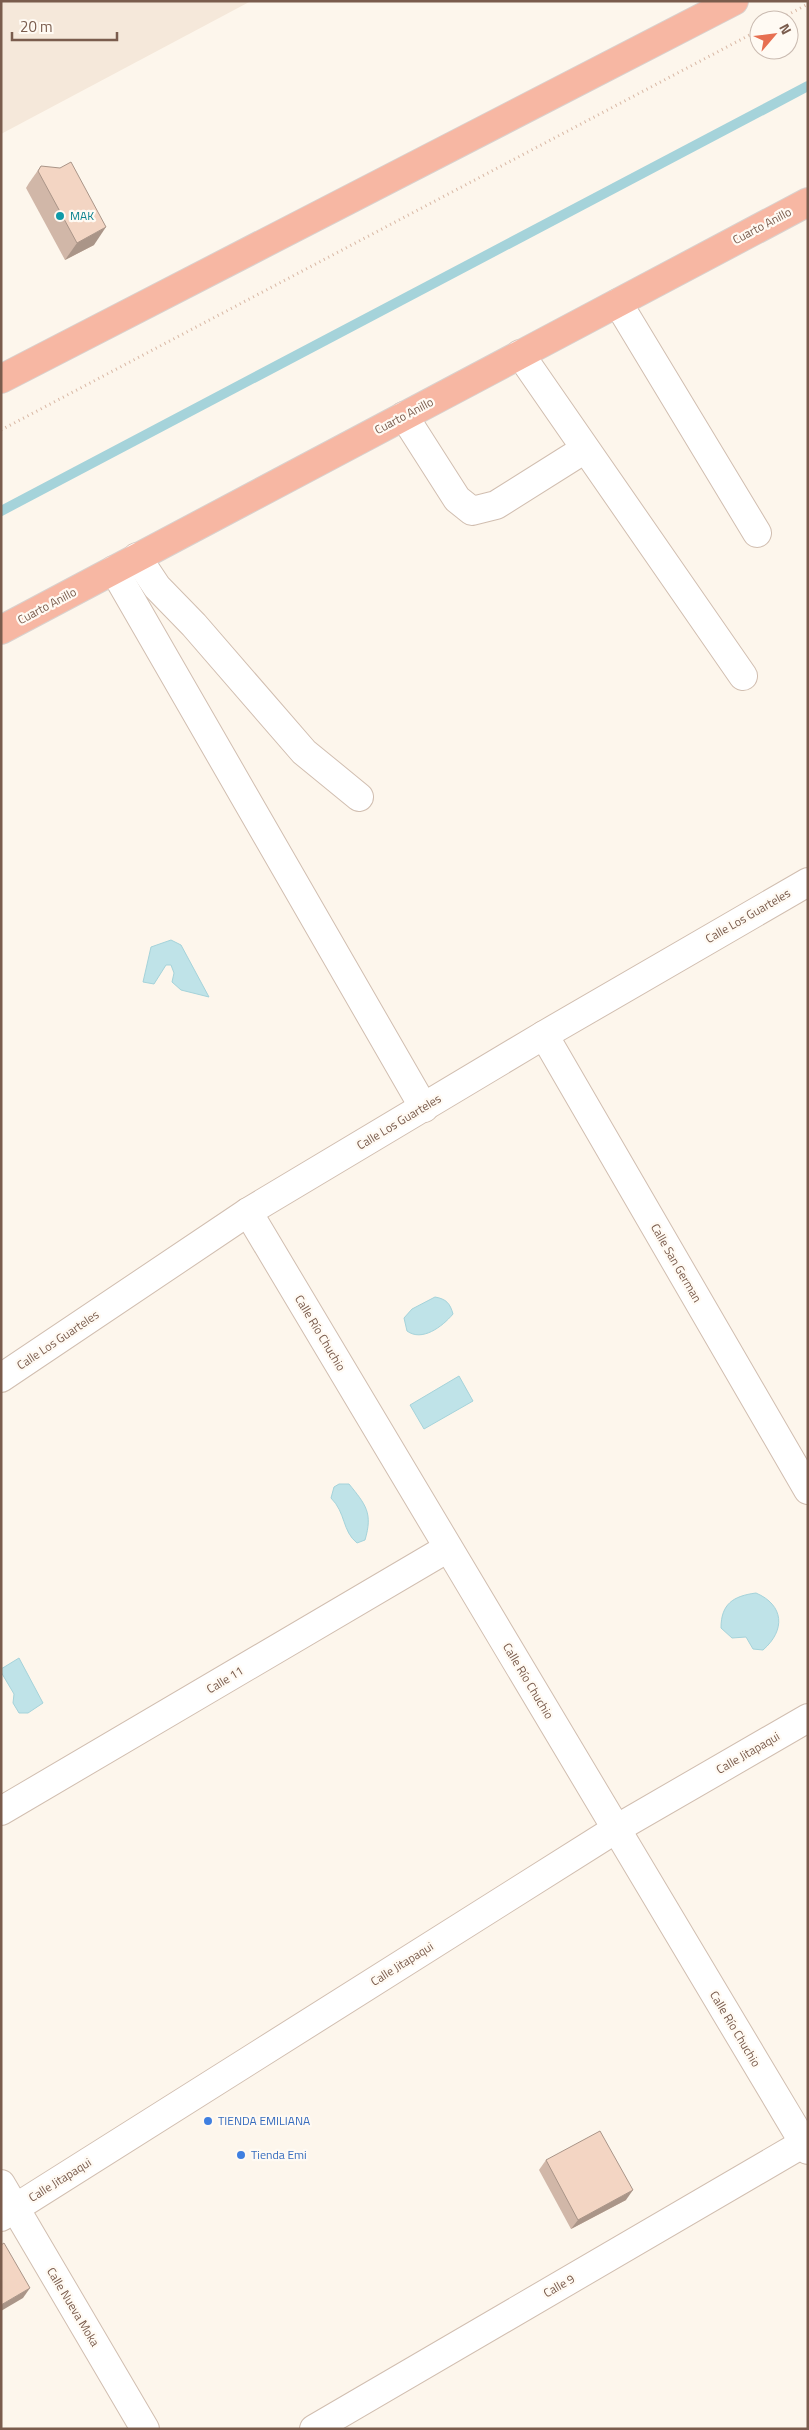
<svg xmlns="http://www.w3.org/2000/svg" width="809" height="2430" font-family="'Titillium Web',sans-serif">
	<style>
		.residential { fill: #f5e8da }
		.water { fill: #bfe3e8; stroke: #a5d3da }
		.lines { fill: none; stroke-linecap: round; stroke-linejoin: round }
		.stream { stroke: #a5d3da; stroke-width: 10 }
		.minor-casing { stroke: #d1beb0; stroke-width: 30 }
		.highway-casing { stroke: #dad1cd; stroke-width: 30 }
		.path { stroke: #d9b8a5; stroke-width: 3; stroke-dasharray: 1 4; stroke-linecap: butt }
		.minor { stroke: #fff; stroke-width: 28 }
		.highway { stroke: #f7b7a3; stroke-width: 28 }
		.wall { fill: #d1b7a8 }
		.shaded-wall { fill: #aa9588 }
		.building { fill: #f3d5c3; stroke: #aa9588 }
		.culture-dot { fill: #0f9aa8; stroke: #fffaf3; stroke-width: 2 }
		.shop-dot { fill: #3f7fe0; stroke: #fffaf3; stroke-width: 2 }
		.labels { text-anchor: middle; stroke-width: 4.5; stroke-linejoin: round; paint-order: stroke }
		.culture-label { font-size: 12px; fill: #0d838f; stroke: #fffaf3; text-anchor: start }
		.street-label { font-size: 12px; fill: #7a5c4d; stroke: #fffaf3 }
		.shop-label { font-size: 12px; fill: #366cbe; stroke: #fffaf3; text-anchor: start }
	</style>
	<rect width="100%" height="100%" fill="#fdf6ec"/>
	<polygon class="residential" points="1,1 251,1 1,134"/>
	<g class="water">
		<polygon points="171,940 181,945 209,997 181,990 172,982 174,973 171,965 166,965 154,984 143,982 151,947"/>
		<path d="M 435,1297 C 446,1299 450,1303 453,1314 C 442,1327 422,1342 407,1331 L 404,1318 L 412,1309 Z"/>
		<polygon points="459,1376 473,1401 424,1429 410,1405"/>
		<path d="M 339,1484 L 349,1484 C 366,1505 373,1513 365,1540 L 357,1543 C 342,1531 346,1513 331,1498 L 334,1487 Z"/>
		<path d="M 756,1593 C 784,1605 786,1630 763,1650 L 753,1649 L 746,1637 L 732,1638 L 721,1628 C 721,1604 733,1596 756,1593 Z"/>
		<polygon points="19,1658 43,1703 28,1713 19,1713 13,1703 14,1694 1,1672 1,1669"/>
	</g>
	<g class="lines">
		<polyline class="stream" points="1,511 808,86"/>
		<g class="minor-casing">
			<g id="minor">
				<polyline points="618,303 757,533"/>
				<polyline points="520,354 743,676"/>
				<polyline points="404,416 457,499 472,511 496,505 585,449"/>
				<polyline points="137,557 157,587 194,625 304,752 359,797"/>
				<polyline points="114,570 424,1108"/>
				<polyline points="544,1035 808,1490"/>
				<polyline points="248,1212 808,2150"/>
				<polyline points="1,1378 248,1212 544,1035 808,882"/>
				<polyline points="1,1811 448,1548"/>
				<polyline points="1,2184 145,2429"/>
				<polyline points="1,2217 616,1829 808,1718"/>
				<polyline points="314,2429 804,2143"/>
			</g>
		</g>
		<g class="highway-casing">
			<g id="highway">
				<polyline points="1,379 734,1"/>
				<polyline points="1,630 808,202"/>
			</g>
		</g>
		<g class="path">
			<polyline points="778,20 808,4"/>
			<polyline points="1,430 759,30"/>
		</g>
		<use href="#minor" class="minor"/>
		<use href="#highway" class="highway"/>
	</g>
	<g class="wall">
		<polygon points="41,166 94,245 65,260 26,188 29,183"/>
		<polygon points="546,2160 626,2200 571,2229 539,2170"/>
	</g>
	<g class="shaded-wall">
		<polygon points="106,227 94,245 65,260 77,243"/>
		<polygon points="633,2190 626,2200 571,2229 578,2220"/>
		<polygon points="30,2288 23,2298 1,2311 1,2305"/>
	</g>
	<g class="building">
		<polygon points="71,162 106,227 77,243 38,171 41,166 60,168"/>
		<polygon points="600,2131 633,2190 578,2220 546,2160"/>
		<polygon points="4,2243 30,2288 1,2305 1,2245"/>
	</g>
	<circle class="culture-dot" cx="60" cy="216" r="5"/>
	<g class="shop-dot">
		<circle cx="208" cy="2121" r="5"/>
		<circle cx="241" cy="2155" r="5"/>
	</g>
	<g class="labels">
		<g class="culture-label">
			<text x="70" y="220">MAK</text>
		</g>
		<g class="street-label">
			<text transform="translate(762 226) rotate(-28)" y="4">Cuarto Anillo</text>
			<text transform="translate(404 416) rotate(-28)" y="4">Cuarto Anillo</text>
			<text transform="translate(47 606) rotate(-28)" y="4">Cuarto Anillo</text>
			<text transform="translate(748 916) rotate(-30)" y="4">Calle Los Guarteles</text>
			<text transform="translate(399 1122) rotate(-31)" y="4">Calle Los Guarteles</text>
			<text transform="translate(676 1263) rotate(60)" y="4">Calle San German</text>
			<text transform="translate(320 1333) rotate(59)" y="4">Calle Río Chuchio</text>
			<text transform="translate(58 1340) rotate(-34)" y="4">Calle Los Guarteles</text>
			<text transform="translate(225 1680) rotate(-31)" y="4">Calle 11</text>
			<text transform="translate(528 1681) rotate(59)" y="4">Calle Río Chuchio</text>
			<text transform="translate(748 1753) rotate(-30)" y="4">Calle Jitapaqui</text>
			<text transform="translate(402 1964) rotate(-32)" y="4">Calle Jitapaqui</text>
			<text transform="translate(735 2029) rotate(59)" y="4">Calle Río Chuchio</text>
			<text transform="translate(60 2180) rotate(-32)" y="4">Calle Jitapaqui</text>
			<text transform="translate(559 2286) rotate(-30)" y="4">Calle 9</text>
			<text transform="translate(73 2307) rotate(59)" y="4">Calle Nueva Moka</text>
		</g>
		<g class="shop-label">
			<text x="218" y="2125">TIENDA EMILIANA</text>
			<text x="251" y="2159">Tienda Emi</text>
		</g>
	</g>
	<rect width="809" height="2430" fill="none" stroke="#7a5c4d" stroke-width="5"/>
	<g transform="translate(774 35) rotate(62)"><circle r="24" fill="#fffaf3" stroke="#cabbb1"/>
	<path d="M0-4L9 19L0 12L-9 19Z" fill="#e76f51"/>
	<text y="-8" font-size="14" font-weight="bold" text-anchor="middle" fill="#7a5c4d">N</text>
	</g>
	<path d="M12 32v8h105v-8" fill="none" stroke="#7a5c4d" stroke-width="2.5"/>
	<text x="20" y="32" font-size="15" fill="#7a5c4d" stroke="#fffaf3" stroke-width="4" paint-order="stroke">20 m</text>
</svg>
